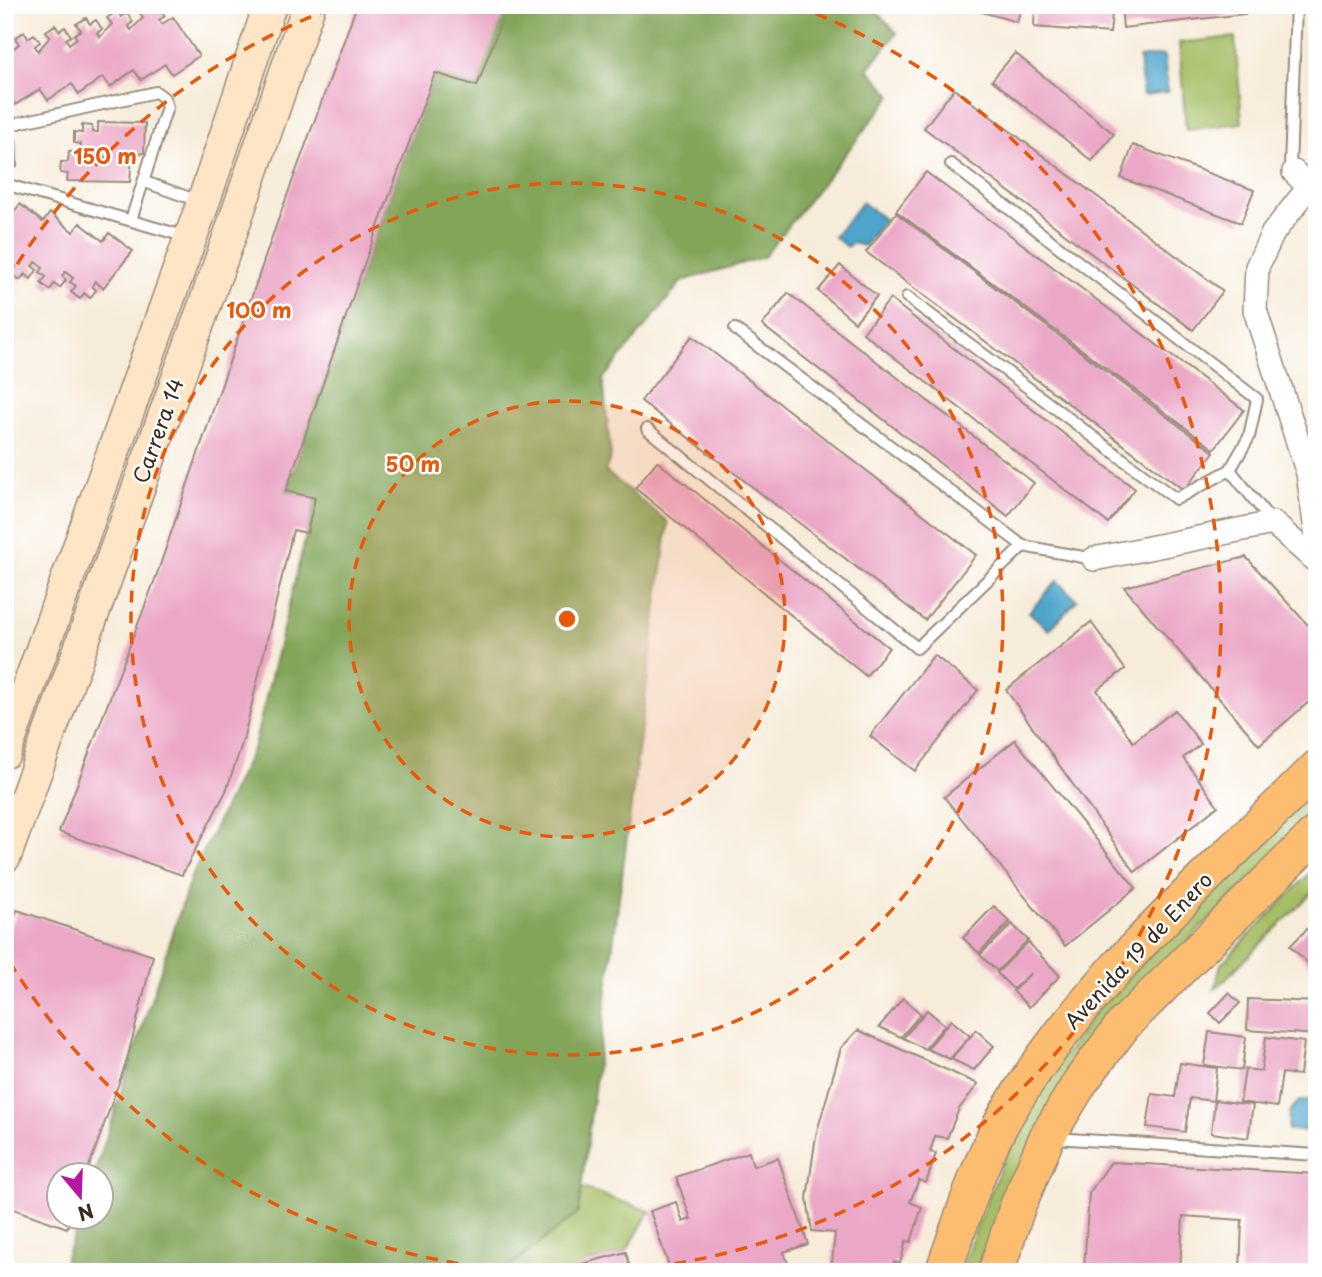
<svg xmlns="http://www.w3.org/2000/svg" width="1322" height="1277" font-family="'Playpen Sans',sans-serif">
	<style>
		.green { fill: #a4be65; stroke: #707442; stroke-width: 2 }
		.forest { fill: #83a55a; stroke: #5f683c; stroke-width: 2 }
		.water { fill: #4ea5cb; stroke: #446874; stroke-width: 2 }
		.building { fill: #eba7c6 }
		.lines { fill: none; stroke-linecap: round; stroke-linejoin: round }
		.service-casing { stroke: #998b7c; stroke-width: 14 }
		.minor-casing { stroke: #998b7c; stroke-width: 26 }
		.secondary-casing { stroke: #998b7c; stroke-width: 35 }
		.primary-casing { stroke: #998b7c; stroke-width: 38 }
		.service { stroke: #fff; stroke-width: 10 }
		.minor { stroke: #fff; stroke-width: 23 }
		.secondary { stroke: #fee5c5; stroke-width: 32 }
		.primary { stroke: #fcbd6f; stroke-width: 35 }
		.ring { fill: none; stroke: #e8590c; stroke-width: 3.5; stroke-dasharray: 12 9 }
		.labels { text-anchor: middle; stroke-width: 5; stroke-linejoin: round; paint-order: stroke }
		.street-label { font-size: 21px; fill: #3b2a1e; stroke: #fff }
		.centre { fill: #e8590c; stroke: #fff; stroke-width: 3.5 }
		.ring-label { font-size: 21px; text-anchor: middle; font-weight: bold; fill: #e8590c; stroke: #fff; stroke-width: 5; stroke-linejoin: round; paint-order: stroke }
	</style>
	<rect width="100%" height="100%" fill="#fff"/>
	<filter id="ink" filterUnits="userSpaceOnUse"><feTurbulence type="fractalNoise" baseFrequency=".0143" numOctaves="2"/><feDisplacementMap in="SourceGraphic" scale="14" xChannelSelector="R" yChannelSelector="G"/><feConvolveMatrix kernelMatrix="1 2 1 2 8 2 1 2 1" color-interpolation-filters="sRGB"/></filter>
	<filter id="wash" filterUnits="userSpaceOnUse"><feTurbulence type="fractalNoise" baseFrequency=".00686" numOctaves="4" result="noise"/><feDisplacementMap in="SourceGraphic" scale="28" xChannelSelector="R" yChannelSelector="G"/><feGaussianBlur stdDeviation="1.57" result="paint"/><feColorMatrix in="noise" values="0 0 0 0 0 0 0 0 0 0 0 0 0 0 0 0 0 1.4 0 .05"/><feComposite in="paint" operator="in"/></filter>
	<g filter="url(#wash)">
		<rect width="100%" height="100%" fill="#f7ecda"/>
		<g class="green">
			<polygon points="1235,37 1242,123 1186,130 1179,43"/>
			<polygon points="1317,790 1317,813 1114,1014 981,1272 959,1272 1019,1121 1100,1005"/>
			<polygon points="1317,866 1317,888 1215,989 1221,964"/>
			<polygon points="582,1188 650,1211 626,1252 583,1264 584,1272 503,1272 578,1213"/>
		</g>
		<polygon class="forest" points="507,5 870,5 897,33 868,69 892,95 764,257 682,281 603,379 611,457 605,471 668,522 578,1213 503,1272 60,1272 81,1218 102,1218 102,1176 94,1175 191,877 254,746 315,499 286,491 363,267 435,73"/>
		<g class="water">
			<polygon points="1164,55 1168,92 1143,95 1139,58"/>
			<polygon points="862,202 885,220 864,246 852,243 847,247 834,237"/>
			<polygon points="1057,581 1077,600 1049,630 1029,612"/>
			<polygon points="1299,1101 1317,1101 1317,1131 1288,1130 1289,1112"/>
		</g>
		<g id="blocks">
			<g class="building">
				<polygon points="148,5 153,11 159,8 165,16 159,20 162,24 173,17 199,56 172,74 165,64 141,80 134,70 110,87 103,77 79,94 72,84 48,100 40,89 15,105 9,95 5,97 5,55 19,44 15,38 24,32 28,38 34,34 40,42 35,46 38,51 50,37 46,31 55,25 59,31 65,27 71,36 66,39 69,44 77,38 74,35 81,30 76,24 86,18 90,24 96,20 102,29 97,33 100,37 112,24 107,18 117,11 121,17 127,13 133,22 128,26 131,30 143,18 139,11"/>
				<polygon points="357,5 507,5 477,86 435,73 363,267 286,491 315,498 307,533 293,530 243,741 226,791 182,875 59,832 157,574 273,234"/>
				<polygon points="957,5 1022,5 1017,22"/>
				<polygon points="1035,5 1113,5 1110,33 1034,27"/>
				<polygon points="1121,5 1251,5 1252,13 1123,28"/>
				<polygon points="1015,53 1114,134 1092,161 992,80"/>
				<polygon points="954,89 1223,291 1193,330 924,128"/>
				<polygon points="98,122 145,123 144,153 132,154 130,182 67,181 68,174 60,173 61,162 68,162 69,152 81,151 81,144 74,143 74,132 82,133 82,125 92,126 92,132 98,132"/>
				<polygon points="5,139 16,139 17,167 5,167"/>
				<polygon points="1133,145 1254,190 1241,223 1121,178"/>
				<polygon points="926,172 1244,410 1214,449 896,211"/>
				<polygon points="20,204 43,222 50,213 73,232 80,223 103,241 109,233 133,251 103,288 95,281 92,286 96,290 90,298 84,293 80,299 71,292 76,286 70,282 73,278 65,272 62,276 66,280 60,288 54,284 50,290 41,283 46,277 40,272 43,268 36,262 32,266 37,270 31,279 25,274 20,280 11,273 16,267 11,262 14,259 5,252 5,206 13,213"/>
				<polygon points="896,213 1214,452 1184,490 866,252"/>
				<polygon points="840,265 877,296 855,322 818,291"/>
				<polygon points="788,293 1034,483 1008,516 762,325"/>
				<polygon points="890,299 1135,489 1108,523 863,333"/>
				<polygon points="692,336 976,555 925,620 641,401"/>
				<polygon points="657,461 889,648 866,676 635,488"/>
				<polygon points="1246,557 1317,635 1317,695 1259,745 1124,587"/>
				<polygon points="1091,622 1125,669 1097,690 1133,742 1175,710 1201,744 1183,758 1218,806 1135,872 1006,690"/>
				<polygon points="934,655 978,690 915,771 870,736"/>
				<polygon points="1015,740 1136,888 1065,946 944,797"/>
				<polygon points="994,906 1010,922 979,953 963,938"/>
				<polygon points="17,910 153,956 127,1060 86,1175 60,1175 60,1218 71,1218 67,1228 5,1206 5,944"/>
				<polygon points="1317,919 1317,972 1290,946"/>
				<polygon points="1012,924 1028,940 997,971 980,955"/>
				<polygon points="1028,942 1060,976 1029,1007 1013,991 1031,973 1013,989 997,973"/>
				<polygon points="1229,993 1240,1003 1220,1023 1210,1013"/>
				<polygon points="903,998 921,1014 901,1037 879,1027"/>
				<polygon points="1248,999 1317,1002 1317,1035 1247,1030"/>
				<polygon points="927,1010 945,1025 925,1049 903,1038"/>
				<polygon points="951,1020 970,1036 950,1059 927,1049"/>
				<polygon points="858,1030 978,1084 959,1109 947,1138 935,1136 930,1152 936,1153 926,1183 919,1180 910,1202 922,1207 911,1242 906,1241 900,1263 894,1262 892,1272 831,1272 835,1233 812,1231 807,1198 816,1135 841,1048"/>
				<polygon points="976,1030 994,1046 974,1070 951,1059"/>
				<polygon points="1209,1032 1246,1037 1242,1070 1204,1065"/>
				<polygon points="1266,1037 1304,1042 1300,1075 1282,1073 1277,1107 1240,1102 1245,1069 1261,1071"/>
				<polygon points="1180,1063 1217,1068 1213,1101 1190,1098 1185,1132 1147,1127 1152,1094 1175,1097"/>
				<polygon points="1215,1100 1253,1105 1248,1138 1211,1133"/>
				<polygon points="749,1152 753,1166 778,1158 808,1244 784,1252 791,1272 671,1272 650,1211 676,1202 683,1222 691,1219 676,1177"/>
				<polygon points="1111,1162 1317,1174 1317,1224 1313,1224 1311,1272 1240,1272 1242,1220 1183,1216 1180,1272 1084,1269 1089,1193"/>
				<polygon points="626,1252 631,1272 584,1272 582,1264"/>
			</g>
		</g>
	</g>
	<g filter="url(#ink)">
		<use href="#blocks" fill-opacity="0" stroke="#998b7c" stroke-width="2"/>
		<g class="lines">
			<g class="service-casing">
				<g id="service">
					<polyline points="5,126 156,92 164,98 167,107 131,220"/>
					<polyline points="951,164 1257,399 1249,437 1230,470"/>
					<polyline points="1294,172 1290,167 1296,5"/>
					<polyline points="145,182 201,202"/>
					<polyline points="5,184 187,237"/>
					<polyline points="907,297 1176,499 1230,470 1273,523"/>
					<polyline points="735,329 1023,546 1094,559"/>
					<polyline points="647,429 917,648 1023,546"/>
					<polyline points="1054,1138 1317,1155"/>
				</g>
			</g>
			<g class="minor-casing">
				<g id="minor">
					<polyline points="1294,172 1309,187 1273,233 1257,267 1255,310 1308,473 1317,538"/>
					<polyline points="1094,559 1273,523 1317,562"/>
				</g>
			</g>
			<g class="secondary-casing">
				<g id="secondary">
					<polyline points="5,752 203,203 270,5"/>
					<polyline points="5,856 229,238 309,5"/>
				</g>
			</g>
			<g class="primary-casing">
				<g id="primary">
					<path d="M 943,1272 C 963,1218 979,1159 1009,1110 C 1087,979 1210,876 1317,768"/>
					<polyline points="996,1272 1017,1208 1047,1137 1081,1081 1124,1024 1317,833"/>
				</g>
			</g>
			<use href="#service" class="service"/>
			<use href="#minor" class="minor"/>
			<use href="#secondary" class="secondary"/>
			<use href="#primary" class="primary"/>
		</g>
	</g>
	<circle cx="567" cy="619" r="218" fill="#e8590c" fill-opacity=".12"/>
	<g class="ring">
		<circle cx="567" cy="619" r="218"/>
		<circle cx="567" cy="619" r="436"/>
		<path d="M521 1271A654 654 0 0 1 6 956M6 282A654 654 0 0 1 338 6M796 6A654 654 0 0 1 613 1271"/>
	</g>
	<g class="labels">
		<g class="street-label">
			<text transform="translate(159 431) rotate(-70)" y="7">Carrera 14</text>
			<text transform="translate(1139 951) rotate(-47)" y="7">Avenida 19 de Enero</text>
		</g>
	</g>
	<circle cx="567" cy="619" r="10" class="centre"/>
	<g class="ring-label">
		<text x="105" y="164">150 m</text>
		<text x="259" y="318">100 m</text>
		<text x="413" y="472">50 m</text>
	</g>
	<rect width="1322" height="1277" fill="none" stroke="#fff" stroke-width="28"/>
	<g transform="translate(80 1196) rotate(161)"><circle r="33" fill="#ffffff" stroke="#b1aaa5" stroke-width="2"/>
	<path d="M0-5L12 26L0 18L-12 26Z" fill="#b5179e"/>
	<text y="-10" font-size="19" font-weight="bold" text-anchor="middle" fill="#3b2a1e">N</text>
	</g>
</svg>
